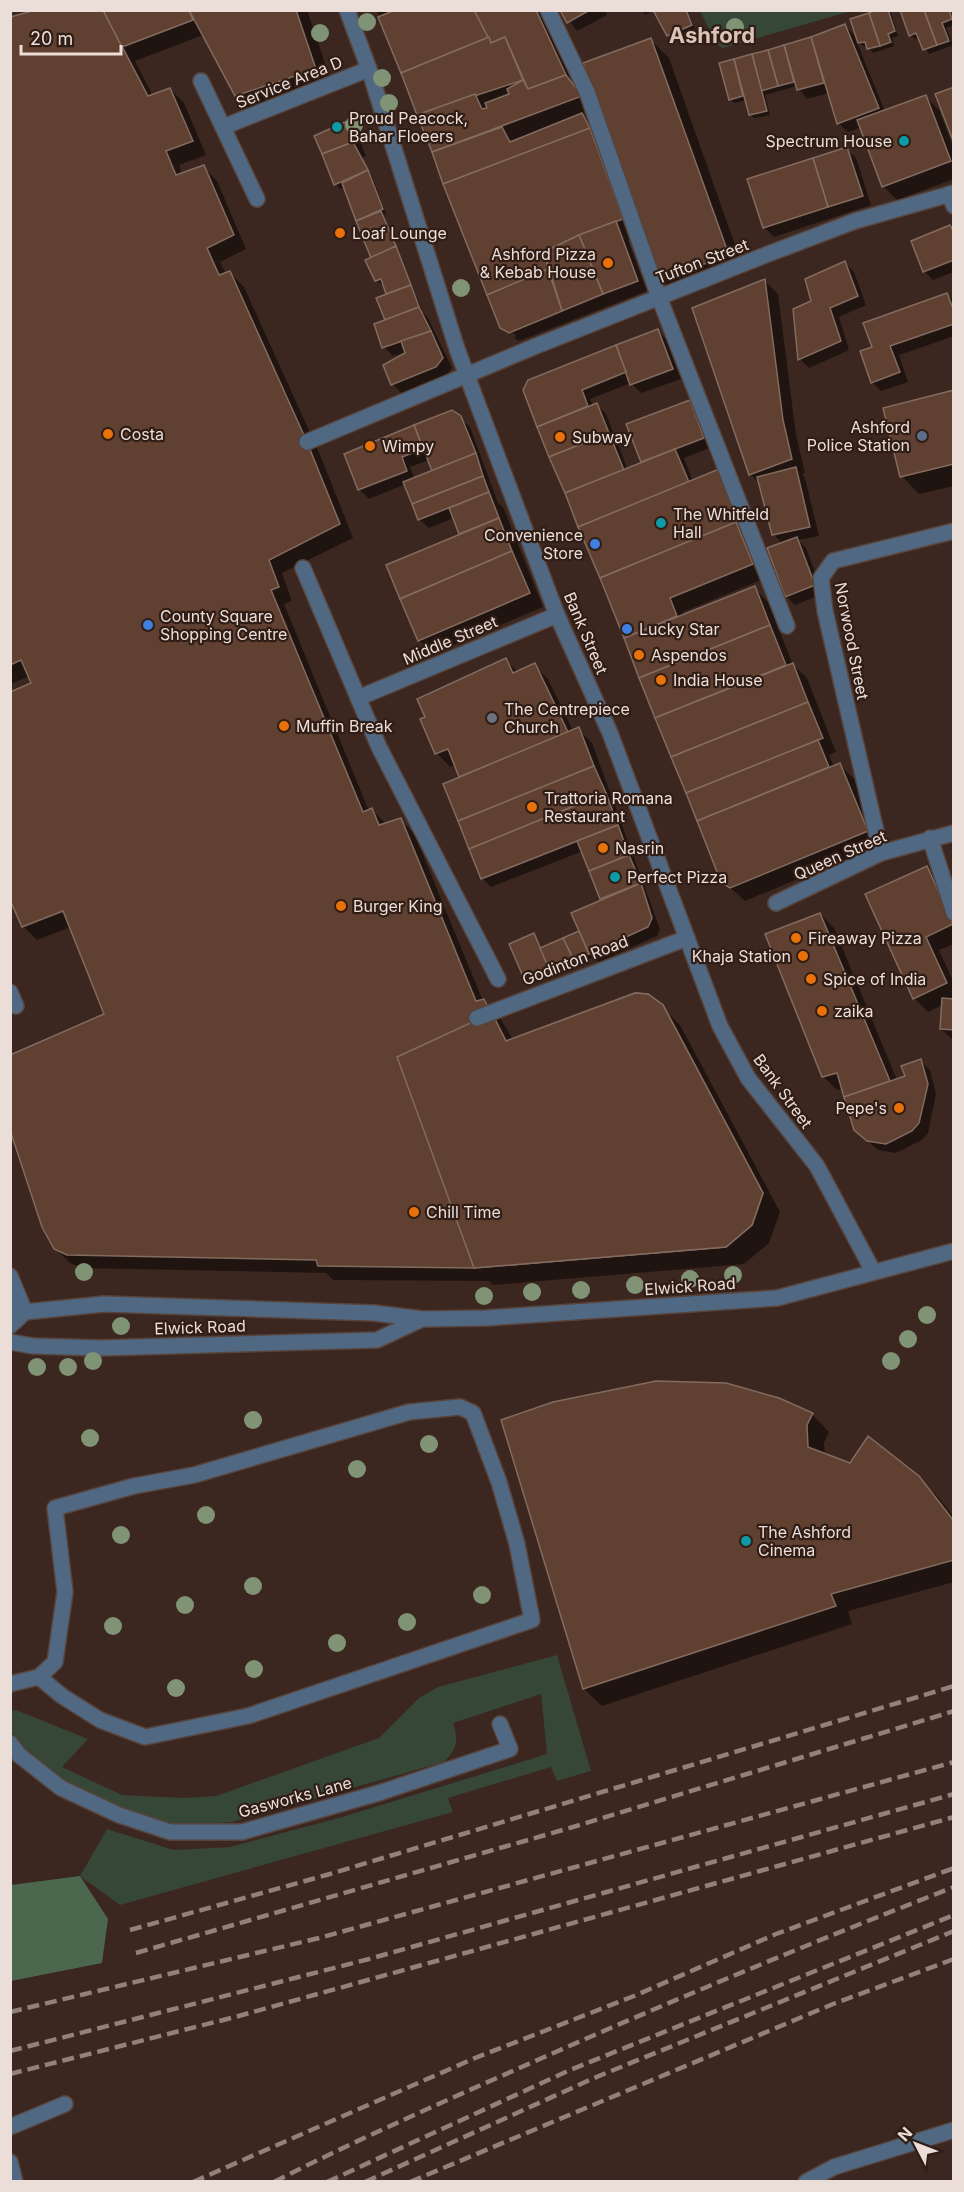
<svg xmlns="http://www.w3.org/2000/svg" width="964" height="2192" font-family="Inter,sans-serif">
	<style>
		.green { fill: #364637 }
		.forest { fill: #4b674d }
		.shadow { fill: #0007; fill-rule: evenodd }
		.building { fill: #604030; stroke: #826b60; stroke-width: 1.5 }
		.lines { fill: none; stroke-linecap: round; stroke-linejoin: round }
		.lane-casing { stroke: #57443d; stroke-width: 18 }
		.street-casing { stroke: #57443d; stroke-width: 18 }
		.lane { stroke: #516883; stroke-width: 15 }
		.street { stroke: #516883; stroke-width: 15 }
		.rail { stroke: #92817a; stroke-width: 4.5; stroke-dasharray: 12 6; stroke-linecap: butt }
		.tree { fill: #809375 }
		.culture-dot { fill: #0f9aa8; stroke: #301d15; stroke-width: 2 }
		.food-dot { fill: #e8710a; stroke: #301d15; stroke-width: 2 }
		.service-dot { fill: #5c6f8a; stroke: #301d15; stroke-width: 2 }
		.shop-dot { fill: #3f7fe0; stroke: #301d15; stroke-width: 2 }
		.worship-dot { fill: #6b7280; stroke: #301d15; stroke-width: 2 }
		.labels { text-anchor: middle; stroke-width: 4.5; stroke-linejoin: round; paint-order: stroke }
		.street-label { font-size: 16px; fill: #ebddd8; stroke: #301d15 }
		.poi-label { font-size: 16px; fill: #ebddd8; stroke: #301d15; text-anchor: start }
		.district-label { font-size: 22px; font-weight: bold; fill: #ddc2b8; stroke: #301d15 }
	</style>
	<rect width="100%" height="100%" fill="#3b271f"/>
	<g class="green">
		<polygon points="700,11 851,11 723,48 717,45"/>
		<path d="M 557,1655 L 591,1771 L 557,1781 L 551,1767 L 448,1798 L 453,1812 L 120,1905 L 80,1876 L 107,1829 L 174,1850 L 230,1847 L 339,1818 L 547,1754 L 541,1694 L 453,1723 C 459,1741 457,1748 444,1762 L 232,1822 L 196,1825 L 159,1823 L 114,1809 L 58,1780 L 18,1743 L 11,1731 L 11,1711 L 16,1710 L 88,1739 L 62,1767 L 122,1795 L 183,1798 L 216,1796 L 379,1738 L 419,1698 L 438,1687 Z"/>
	</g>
	<polygon class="forest" points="80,1876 108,1919 102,1963 11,1981 11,1885"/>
	<g class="shadow">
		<polygon points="40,10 307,10 333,87 254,113 236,95 203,35 135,61 153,96 170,89 184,103 206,155 179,165 182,174 203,167 217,181 246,249 220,262 226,274 230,273 244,287 321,457 353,538 282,573 292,601 284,604 369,811 372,810 386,824 400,820 414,833 483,1001 498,1014 513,1040 635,995 662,1007 680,1025 780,1212 769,1243 744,1264 493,1285 489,1281 333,1280 326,1273 82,1268 70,1263 55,1248 106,1015 71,927 37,940 23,926 33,683 30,676 10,684 10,18"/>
		<polygon points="375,10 543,10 594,110 582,114 591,124 639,237 628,240 647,291 519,341 508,334 515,338 516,335 507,330 507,333 501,328 382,17"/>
		<polygon points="562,10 605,10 607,15 577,31"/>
		<polygon points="641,10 654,10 645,15"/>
		<polygon points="655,10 687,10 695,29 673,39"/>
		<polygon points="881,10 891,13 898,36 892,38 894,46 873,53 868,46 864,47 860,43"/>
		<polygon points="901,10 950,10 954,25 946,28 953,45 929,54 920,38 915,39 911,35"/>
		<polygon points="845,26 854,35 885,112 926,97 939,110 954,149 954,179 897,200 883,186 862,127 848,132 838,123 829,93 807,99 797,86 765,95 770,115 754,118 750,114 746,100 734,103 730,99 721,64"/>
		<polygon points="651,40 669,58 745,273 679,297 661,279"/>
		<polygon points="345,124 359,138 366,156 362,158 372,176 386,214 384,215 423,313 428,318 452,368 446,376 402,394 393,384 385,366 409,351 393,356 384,347 388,294 384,283 381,284 376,280 373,258 345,187 340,189 336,184 324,154"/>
		<polygon points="846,149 856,158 871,205 774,237 764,227"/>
		<polygon points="950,227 954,230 954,272 933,280 924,271"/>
		<polygon points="845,263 854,272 866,305 839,317 849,350 809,368 800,359 813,302"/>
		<polygon points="764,280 778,294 796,435 805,473 802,474 805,478 819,536 798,540 806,548 823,594 795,605 786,596 783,544 773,534 760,484 750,474"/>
		<polygon points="947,295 954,301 954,336 899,355 908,382 881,391 872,382 873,348"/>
		<polygon points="658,331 667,340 681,379 641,393 631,383 590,399 593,406 597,405 606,414 628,470 643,463 628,425 689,401 699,411 712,447 684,458 693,482 719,471 766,578 683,612 684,615 754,588 768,602 793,665 807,678 836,752 829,755 834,767 840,765 854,779 880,845 745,901 723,881 525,390"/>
		<polygon points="954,391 954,486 919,494 902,476"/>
		<path d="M 452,411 L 470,427 L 498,503 L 503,507 L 543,607 L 433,654 L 419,640 L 388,566 L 461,535 L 454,518 L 429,528 L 419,519 L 406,484 L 369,499 L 359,489 L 346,454 ZM 429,460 L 434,471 L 415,479 L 410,467 Z"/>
		<polygon points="505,660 518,672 534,665 548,679 573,731 578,729 592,743 660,929 657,936 599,962 594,957 530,985 511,945 534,935 542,949 581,932 601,900 583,851 491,887 482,878 461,777 456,765 450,767 437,753"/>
		<polygon points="926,868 940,881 954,911 954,944 939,950 954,983 954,1041 941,1029 943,1005 928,1012 914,998"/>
		<polygon points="820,914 834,928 897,1080 907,1077 920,1061 930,1070 936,1094 928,1133 922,1140 896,1153 878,1150 855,1129 843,1088 837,1090 823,1076"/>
		<polygon points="812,1414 829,1432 824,1443 825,1455 850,1465 918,1477 937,1496 954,1517 954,1582 848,1611 852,1624 602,1706 584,1689 503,1421"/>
	</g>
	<g class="building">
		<polygon points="36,10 103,10 148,96 170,88 193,141 166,151 176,175 204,165 234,235 207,248 219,275 230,271 307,442 340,524 269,560 279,587 271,590 363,812 372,808 379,825 401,818 476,1001 484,999 506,1041 635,993 648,994 663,1005 763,1193 752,1225 726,1247 474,1268 318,1266 316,1260 67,1255 54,1249 42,1227 10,1130 10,1055 104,1014 63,911 22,927 10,900 10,692 31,683 21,660 10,665 10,17"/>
		<polygon points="103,10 189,10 193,20 122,47"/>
		<polygon points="189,10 296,10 316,69 235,96"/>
		<polygon points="395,10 474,10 489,37 401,73 378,17"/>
		<polygon points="474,10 536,10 566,75 528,89 505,37 491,43"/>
		<polygon points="560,10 590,10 567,23"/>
		<polygon points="653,10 686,10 692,25 667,36"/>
		<polygon points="876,10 888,10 895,31 888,34 891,42 880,46 869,13"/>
		<polygon points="900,10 924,10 937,45 923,50 916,33 909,36"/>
		<polygon points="924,10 949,10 952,19 942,23 949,41 937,45"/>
		<polygon points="869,13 880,46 867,49 865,42 858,43 850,19"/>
		<polygon points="845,24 879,108 837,124 811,37"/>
		<polygon points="489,37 491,43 505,37 523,80 417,115 401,73"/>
		<polygon points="811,37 824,83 797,90 784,45"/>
		<polygon points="651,38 729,255 660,280 583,63"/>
		<polygon points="784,45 794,82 778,86 768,50"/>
		<polygon points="768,50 778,86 761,91 752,54"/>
		<polygon points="752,54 767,111 749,115 734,59"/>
		<polygon points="734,59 743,96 729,100 719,63"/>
		<polygon points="566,75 582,96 432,152 417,115 475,94 482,109 487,108 485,103 509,94 507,89 523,80 528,89"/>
		<polygon points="954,87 954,143 935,94"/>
		<polygon points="926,95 951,161 882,187 857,120"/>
		<polygon points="582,113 590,128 443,184 432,152 502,127 510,142"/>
		<polygon points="345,122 353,142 322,154 314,136"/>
		<polygon points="590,128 623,219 579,235 544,252 548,269 487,295 443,184"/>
		<polygon points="353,142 368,170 334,185 322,154"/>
		<polygon points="847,147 863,196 828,207 813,158"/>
		<polygon points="813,158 828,207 763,228 747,179"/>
		<polygon points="368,170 383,209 356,221 342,183"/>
		<polygon points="381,211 396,246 371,258 356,221"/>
		<polygon points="616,221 638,281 603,294 579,235"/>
		<polygon points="950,225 954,233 954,260 923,272 911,241"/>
		<polygon points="579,235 603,294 562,311 544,252"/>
		<polygon points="396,246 411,285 386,294 381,279 375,281 365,260"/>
		<polygon points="845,261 858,296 830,308 841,341 798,360 793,309 811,301 805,279"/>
		<polygon points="548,269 562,311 509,333 500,328 487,295"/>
		<polygon points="765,279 783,420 792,459 749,475 692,308"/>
		<polygon points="411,285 419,307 385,320 376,298"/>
		<polygon points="947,293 954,311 954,324 890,346 900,372 871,383 860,351 872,347 863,323"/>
		<polygon points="419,307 431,331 382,348 374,324"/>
		<polygon points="658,329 673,369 630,385 616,345"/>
		<polygon points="431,331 443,358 436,367 391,385 383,365 405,353 401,341"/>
		<polygon points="616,345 626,372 582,390 588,406 537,427 523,390 528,380"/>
		<polygon points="954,390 954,464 900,477 883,408"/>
		<polygon points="690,400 704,438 641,462 626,424"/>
		<polygon points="597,403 609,433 549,457 537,427"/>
		<polygon points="452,410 461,416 476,453 432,471 414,425"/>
		<polygon points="414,425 423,449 402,457 407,471 358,490 344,454"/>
		<polygon points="609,433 624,470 565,493 549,457"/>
		<polygon points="675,449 689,482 578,527 565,493"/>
		<polygon points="476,453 483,476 412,504 403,482"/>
		<polygon points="796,467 810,527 772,535 757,477"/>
		<polygon points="719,469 741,524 736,522 600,578 578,527"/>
		<polygon points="483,476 489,492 418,520 412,504"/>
		<polygon points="489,492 499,518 459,534 449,508"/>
		<polygon points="499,518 512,551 400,599 386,565"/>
		<polygon points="736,522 753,564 670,598 677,616 624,638 600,578"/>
		<polygon points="797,537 815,585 785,597 767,548"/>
		<polygon points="512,551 530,593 418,641 400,599"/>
		<polygon points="755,586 770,625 639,678 624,638"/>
		<polygon points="770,625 786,665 655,718 639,678"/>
		<polygon points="506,658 513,673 535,663 568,732 459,777 448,749 435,754 420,719 425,717 417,699"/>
		<polygon points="793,663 808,702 671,757 655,718"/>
		<polygon points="808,702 823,738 686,793 671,757"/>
		<polygon points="579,727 594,766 458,821 443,784"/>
		<polygon points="818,740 829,767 697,821 686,793"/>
		<polygon points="840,763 868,831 730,888 721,882 697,821"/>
		<polygon points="594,766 606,793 469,849 458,821"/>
		<polygon points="606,793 618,825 481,879 469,849"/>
		<polygon points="618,825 629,855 589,871 577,841"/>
		<polygon points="629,855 641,883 600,899 589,871"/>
		<polygon points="927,866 953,924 926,937 947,983 913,999 865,894"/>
		<polygon points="641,883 652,918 648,927 589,954 571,913"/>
		<polygon points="820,913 890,1081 844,1097 837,1073 822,1077 765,934"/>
		<polygon points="579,931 589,954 574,961 563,938"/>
		<polygon points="534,933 550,971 525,981 509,944"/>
		<polygon points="563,938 574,961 550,971 540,948"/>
		<polygon points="635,993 648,994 663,1005 763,1193 752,1225 726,1247 474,1268 397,1057 492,1013 506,1041"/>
		<polygon points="942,998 954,999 954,1030 940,1029"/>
		<polygon points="921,1059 928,1084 919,1123 912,1131 886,1144 867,1141 854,1130 844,1097 905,1076 901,1066"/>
		<polygon points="656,1381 726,1383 779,1398 813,1413 807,1425 808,1447 850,1463 868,1436 919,1476 950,1516 954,1522 954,1560 831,1594 836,1606 583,1689 501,1420 553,1402"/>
	</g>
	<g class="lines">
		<g class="lane-casing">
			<g id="lane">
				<polyline points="548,10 587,92 659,297 787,626"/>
				<polyline points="201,81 257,199"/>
				<polyline points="223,127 369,69"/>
				<polyline points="949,194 954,206"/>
				<polyline points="303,568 379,747 498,979"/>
				<polyline points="930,838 954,913"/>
				<polyline points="10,992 16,1006"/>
				<polyline points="10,1684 39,1677 55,1662 65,1592 55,1508 134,1486 194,1475 409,1412 460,1407 473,1413 499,1482 517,1544 532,1620 248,1716 145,1737 100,1720 62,1696 39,1677"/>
				<polyline points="10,2127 65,2104"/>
				<polyline points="806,2182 834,2167 954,2130"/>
			</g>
		</g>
		<g class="street-casing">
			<g id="street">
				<polyline points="347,10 369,69 457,349 557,615 610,733 720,1026 748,1078 817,1166 873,1271"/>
				<polyline points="307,442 536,346 763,256 855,221 954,193"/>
				<polyline points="358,698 557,615"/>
				<polyline points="881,853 825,611 821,578 833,561 954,531"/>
				<polyline points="776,903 881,853 954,833"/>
				<polyline points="477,1018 687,938"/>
				<polyline points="10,1276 25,1312"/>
				<polyline points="10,1309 25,1312 104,1304 374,1313 423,1319 486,1318 777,1298 954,1251"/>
				<polyline points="10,1326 25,1312"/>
				<polyline points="10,1342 33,1346 101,1348 377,1340 422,1319"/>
				<polyline points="10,1743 19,1755 61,1788 119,1815 170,1832 242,1832 382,1792 510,1749 500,1724"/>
				<polyline points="10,2162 15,2182"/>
			</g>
		</g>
		<use href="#lane" class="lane"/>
		<use href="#street" class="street"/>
		<g class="rail">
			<polyline points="130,1930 330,1874 954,1686"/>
			<polyline points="136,1953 573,1827 954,1711"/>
			<polyline points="10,2012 319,1938 954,1762"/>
			<polyline points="10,2051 369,1959 954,1794"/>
			<polyline points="10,2074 235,2017 954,1817"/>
			<polyline points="193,2182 475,2058 634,1996 776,1934 954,1868"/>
			<path d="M 274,2182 C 362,2137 452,2098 542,2058 C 678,1998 815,1941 954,1887"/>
			<polyline points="327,2182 570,2070 954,1915"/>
			<polyline points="365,2182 594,2078 954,1931"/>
			<polyline points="410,2182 833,2004 954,1959"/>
		</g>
	</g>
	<g class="tree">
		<circle cx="367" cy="22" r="9"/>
		<circle cx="735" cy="27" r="9"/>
		<circle cx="320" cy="33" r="9"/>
		<circle cx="382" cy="78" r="9"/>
		<circle cx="389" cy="103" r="9"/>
		<circle cx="354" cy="125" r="9"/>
		<circle cx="461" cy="288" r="9"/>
		<circle cx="84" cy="1272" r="9"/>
		<circle cx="733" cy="1275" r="9"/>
		<circle cx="690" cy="1279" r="9"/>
		<circle cx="635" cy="1285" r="9"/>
		<circle cx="581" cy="1290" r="9"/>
		<circle cx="532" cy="1292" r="9"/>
		<circle cx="484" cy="1296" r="9"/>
		<circle cx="927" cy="1315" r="9"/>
		<circle cx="121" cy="1326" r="9"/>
		<circle cx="908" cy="1339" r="9"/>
		<circle cx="93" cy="1361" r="9"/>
		<circle cx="891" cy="1361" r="9"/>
		<circle cx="37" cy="1367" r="9"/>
		<circle cx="68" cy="1367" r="9"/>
		<circle cx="253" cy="1420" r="9"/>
		<circle cx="90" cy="1438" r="9"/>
		<circle cx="429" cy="1444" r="9"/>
		<circle cx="357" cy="1469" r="9"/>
		<circle cx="206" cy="1515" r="9"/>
		<circle cx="121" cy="1535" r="9"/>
		<circle cx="253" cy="1586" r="9"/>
		<circle cx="482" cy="1595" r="9"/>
		<circle cx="185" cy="1605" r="9"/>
		<circle cx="407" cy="1622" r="9"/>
		<circle cx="113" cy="1626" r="9"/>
		<circle cx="337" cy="1643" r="9"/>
		<circle cx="254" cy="1669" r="9"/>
		<circle cx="176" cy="1688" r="9"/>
	</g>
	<g class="culture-dot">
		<circle cx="337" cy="127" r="6"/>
		<circle cx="904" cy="141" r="6"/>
		<circle cx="661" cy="523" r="6"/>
		<circle cx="615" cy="877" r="6"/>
		<circle cx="746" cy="1541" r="6"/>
	</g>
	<g class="food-dot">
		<circle cx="340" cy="233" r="6"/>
		<circle cx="608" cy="263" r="6"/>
		<circle cx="108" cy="434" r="6"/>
		<circle cx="560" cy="437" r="6"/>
		<circle cx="370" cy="446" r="6"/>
		<circle cx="639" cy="655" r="6"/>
		<circle cx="661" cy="680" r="6"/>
		<circle cx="284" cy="726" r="6"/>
		<circle cx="532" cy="807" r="6"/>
		<circle cx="603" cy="848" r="6"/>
		<circle cx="341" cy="906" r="6"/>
		<circle cx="796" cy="938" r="6"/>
		<circle cx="803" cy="956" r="6"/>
		<circle cx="811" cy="979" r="6"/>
		<circle cx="822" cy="1011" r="6"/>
		<circle cx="899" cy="1108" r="6"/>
		<circle cx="414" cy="1212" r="6"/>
	</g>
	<circle class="service-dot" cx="922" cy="436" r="6"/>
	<g class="shop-dot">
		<circle cx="595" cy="544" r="6"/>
		<circle cx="148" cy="625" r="6"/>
		<circle cx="627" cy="629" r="6"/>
	</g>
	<circle class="worship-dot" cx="492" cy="718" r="6"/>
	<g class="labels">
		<g class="street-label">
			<text transform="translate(289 82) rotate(-22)" y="6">Service Area D</text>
			<text transform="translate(702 261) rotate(-21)" y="6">Tufton Street</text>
			<text transform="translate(586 633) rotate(67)" y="6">Bank Street</text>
			<text transform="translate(450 640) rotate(-23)" y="6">Middle Street</text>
			<text transform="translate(852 641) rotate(79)" y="6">Norwood Street</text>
			<text transform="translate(840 855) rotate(-24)" y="6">Queen Street</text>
			<text transform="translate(575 960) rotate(-21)" y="6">Godinton Road</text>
			<text transform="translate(783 1091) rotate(54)" y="6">Bank Street</text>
			<text transform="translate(690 1286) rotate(-4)" y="6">Elwick Road</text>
			<text transform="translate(200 1327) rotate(-2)" y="6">Elwick Road</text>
			<text transform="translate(295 1797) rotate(-15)" y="6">Gasworks Lane</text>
		</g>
		<g class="poi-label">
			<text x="349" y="124">Proud Peacock,<tspan x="349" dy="18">Bahar Floeers</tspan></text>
			<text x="892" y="147" text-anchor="end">Spectrum House</text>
			<text x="352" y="239">Loaf Lounge</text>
			<text x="596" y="260" text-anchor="end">Ashford Pizza<tspan x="596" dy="18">&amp; Kebab House</tspan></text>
			<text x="910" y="433" text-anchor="end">Ashford<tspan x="910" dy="18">Police Station</tspan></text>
			<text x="120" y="440">Costa</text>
			<text x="572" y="443">Subway</text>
			<text x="382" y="452">Wimpy</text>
			<text x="673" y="520">The Whitfeld<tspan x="673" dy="18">Hall</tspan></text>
			<text x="583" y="541" text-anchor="end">Convenience<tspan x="583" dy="18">Store</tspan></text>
			<text x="160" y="622">County Square<tspan x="160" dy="18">Shopping Centre</tspan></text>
			<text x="639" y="635">Lucky Star</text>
			<text x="651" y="661">Aspendos</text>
			<text x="673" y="686">India House</text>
			<text x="504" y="715">The Centrepiece<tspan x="504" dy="18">Church</tspan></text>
			<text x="296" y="732">Muffin Break</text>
			<text x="544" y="804">Trattoria Romana<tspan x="544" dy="18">Restaurant</tspan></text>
			<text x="615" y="854">Nasrin</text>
			<text x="627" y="883">Perfect Pizza</text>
			<text x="353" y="912">Burger King</text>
			<text x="808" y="944">Fireaway Pizza</text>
			<text x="791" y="962" text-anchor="end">Khaja Station</text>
			<text x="823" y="985">Spice of India</text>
			<text x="834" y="1017">zaika</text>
			<text x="887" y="1114" text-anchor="end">Pepe's</text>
			<text x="426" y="1218">Chill Time</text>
			<text x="758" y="1538">The Ashford<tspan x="758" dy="18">Cinema</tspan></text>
		</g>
		<g class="district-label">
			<text x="712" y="43">Ashford</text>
		</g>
	</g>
	<rect width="964" height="2192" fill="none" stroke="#ebddd8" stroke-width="24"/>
	<g transform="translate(916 2144) rotate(312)" stroke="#301d15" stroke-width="4.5" paint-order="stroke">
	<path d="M0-4.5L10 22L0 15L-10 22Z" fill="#ebddd8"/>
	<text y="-9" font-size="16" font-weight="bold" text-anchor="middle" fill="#ebddd8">N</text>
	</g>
	<path d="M21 45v9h100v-9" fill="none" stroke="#ebddd8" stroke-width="3"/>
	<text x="30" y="45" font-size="18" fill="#ebddd8" stroke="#301d15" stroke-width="4.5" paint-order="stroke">20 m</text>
</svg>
